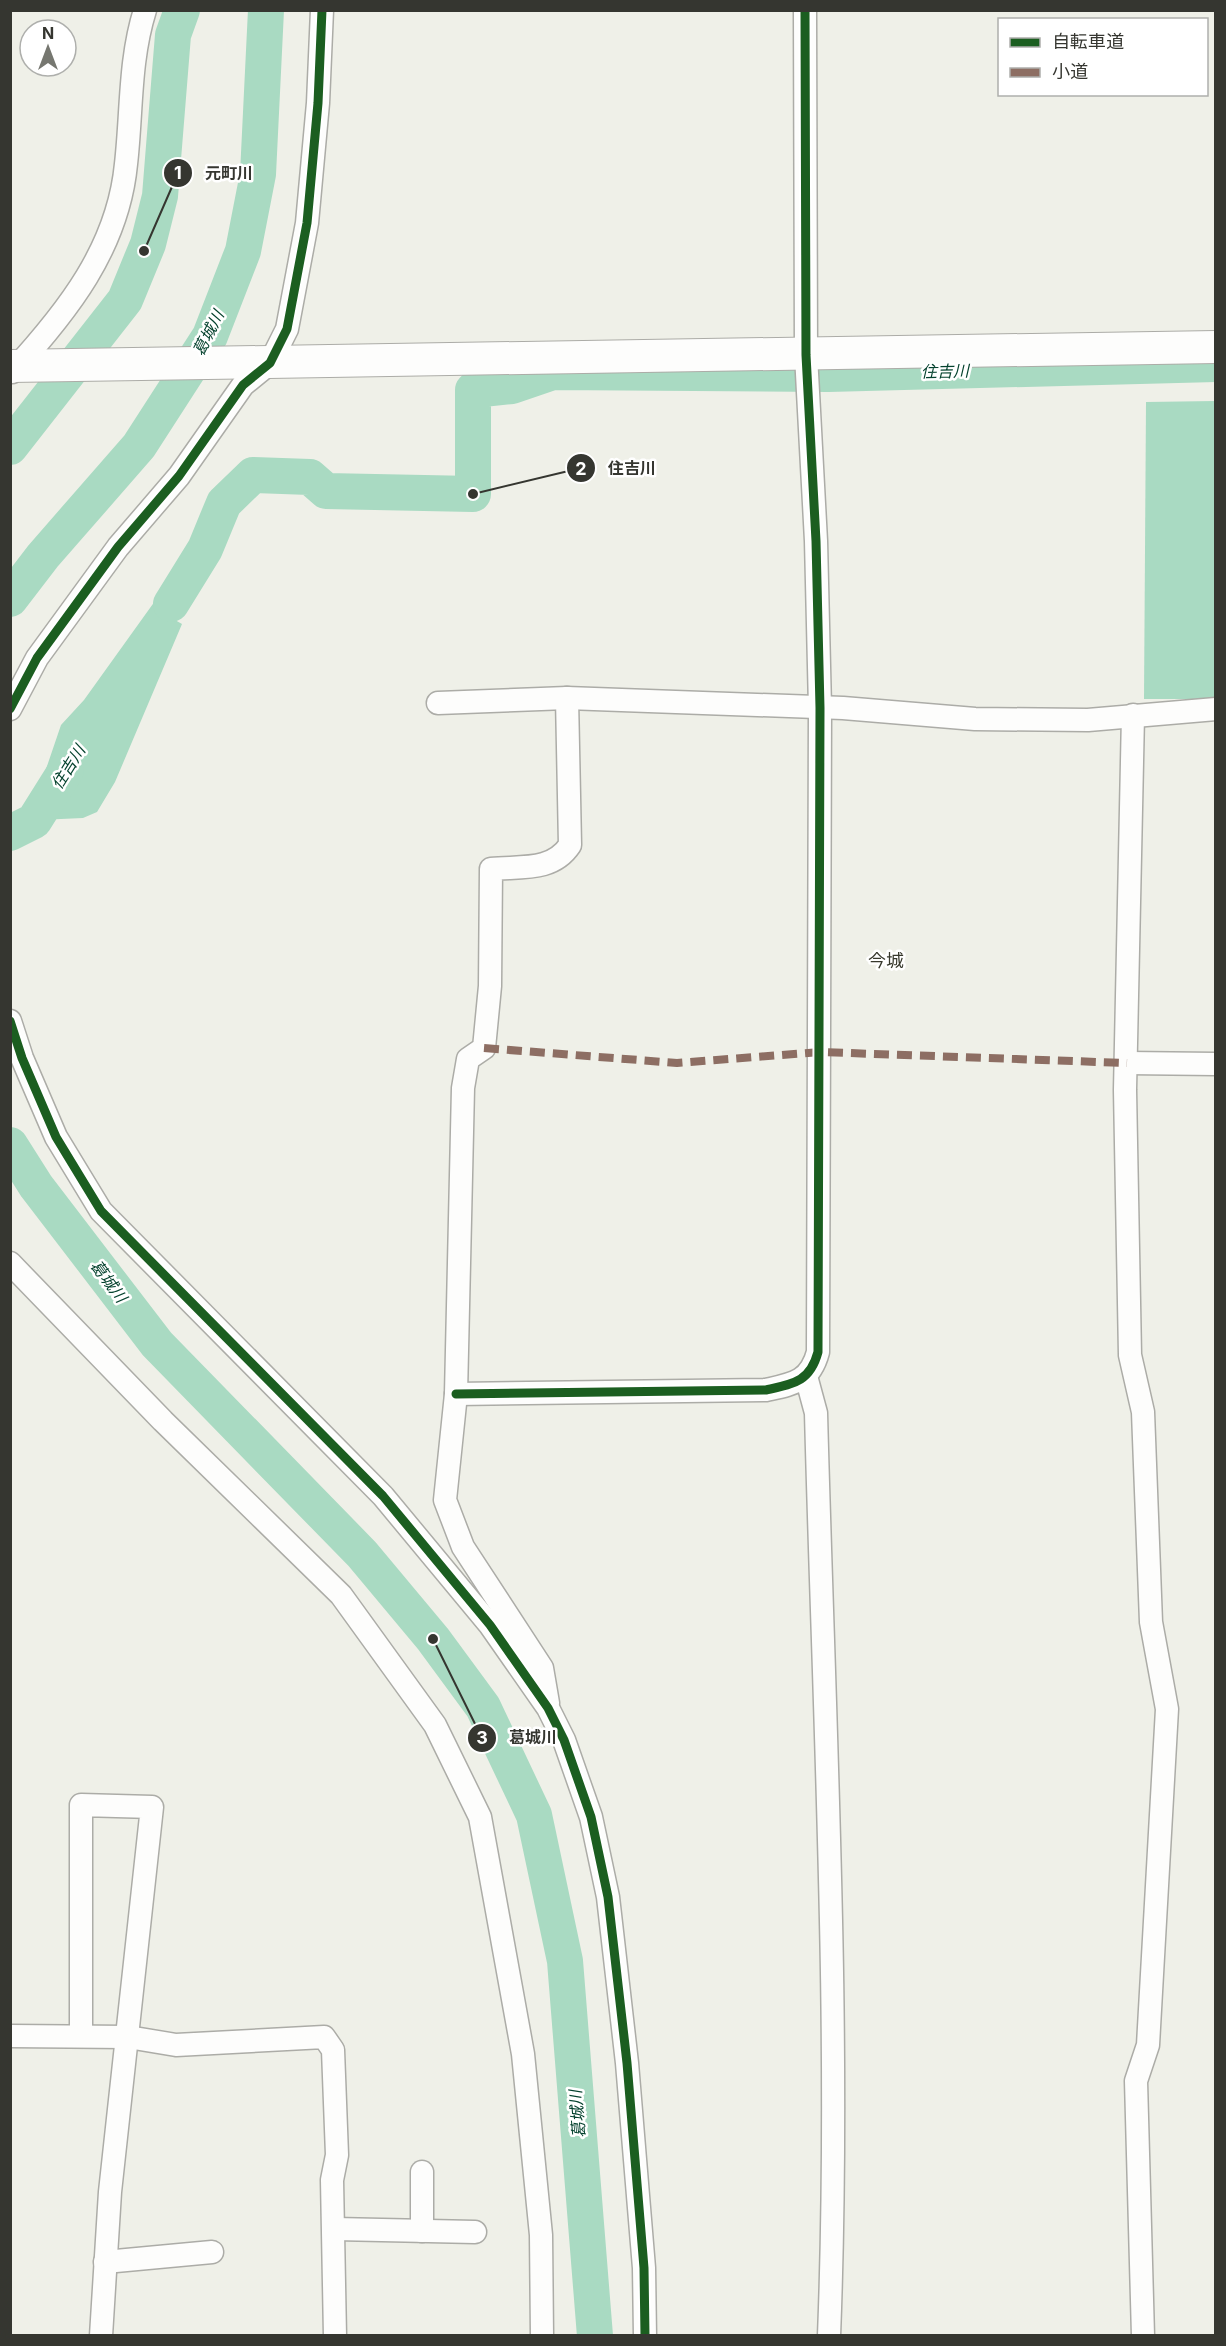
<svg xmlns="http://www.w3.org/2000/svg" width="1226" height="2346" font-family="Inter,'Noto Sans JP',sans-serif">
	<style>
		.water { fill: #a9dac2 }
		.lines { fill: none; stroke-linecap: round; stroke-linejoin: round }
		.river { stroke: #a9dac2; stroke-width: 36 }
		.street-casing { stroke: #acaca7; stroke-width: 25 }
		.secondary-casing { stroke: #acaca7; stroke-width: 34 }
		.street { stroke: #fdfdfc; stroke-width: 22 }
		.secondary { stroke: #fdfdfc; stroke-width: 32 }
		.quiet { stroke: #8d6e63; stroke-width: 8; stroke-dasharray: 15 8; stroke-linecap: butt }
		.cycleway-casing { stroke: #fff; stroke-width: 13 }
		.cycleway { stroke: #1b5e20; stroke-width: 9 }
		.labels { text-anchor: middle; stroke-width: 5; stroke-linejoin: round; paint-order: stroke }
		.water-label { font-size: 16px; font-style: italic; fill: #05422e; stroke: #fff }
		.quarter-label { font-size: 18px; fill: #37382c; stroke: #fff }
		.leader { fill: none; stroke: #353630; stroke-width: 2 }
		.callout-dot { fill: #353630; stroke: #fff; stroke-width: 2 }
		.mark-label { font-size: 18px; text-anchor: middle; font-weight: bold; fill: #fff }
		.callout-label { font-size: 16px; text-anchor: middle; font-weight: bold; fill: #353630; stroke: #fff; stroke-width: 5; stroke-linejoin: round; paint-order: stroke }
	</style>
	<rect width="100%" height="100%" fill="#eff0e8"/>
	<g class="water">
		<polygon points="1215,401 1215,699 1144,699 1146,402"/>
		<polygon points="188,555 198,563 175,620 182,624 115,782 97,812 83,818 39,820 45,772 61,725 84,700"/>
	</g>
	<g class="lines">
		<g class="river">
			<polyline points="10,447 125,300 148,244 160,196 173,35 182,10"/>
			<polyline points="10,599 43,556 139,446 210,336 243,251 258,174 266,10"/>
			<polyline points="171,604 205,549 224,503 253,475 310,477 326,491 473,494 473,390 512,386 553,372 828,374 1216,364"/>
			<polyline points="10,833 34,821 66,770"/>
			<polyline points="10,1145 36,1186 157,1344 362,1554 433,1639 483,1707 534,1815 565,1961 595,2336"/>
		</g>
		<g class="street-casing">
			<g id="street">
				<path d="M 12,372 C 67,312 118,248 126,164 C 132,112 129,61 145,10"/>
				<polyline points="438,703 567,698 843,708 975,719 1088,720 1216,709"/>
				<polyline points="10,709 37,658 118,547 179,476 243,385 270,363 287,329 307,223 318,103 322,10"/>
				<polyline points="1133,715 1125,1090 1130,1355 1143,1412 1151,1622 1167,1709 1148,2045 1136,2081 1143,2336"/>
				<polyline points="10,1021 22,1058 56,1137 101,1211 383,1496 490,1625 548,1708 564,1740 591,1817 608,1897 627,2063 644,2268 645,2336"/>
				<polyline points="1127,1063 1216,1064"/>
				<polyline points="10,1263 163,1421 341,1595 435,1725 480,1817 523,2054 541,2235 542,2336"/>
				<path d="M 806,1376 L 816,1413 C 824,1720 841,2028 829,2336"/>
				<path d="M 456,1394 L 766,1390 C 793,1384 810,1382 818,1352 L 820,708 L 816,541 L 806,355 L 805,10"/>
				<path d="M 548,1703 L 542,1668 L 463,1547 L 445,1500 L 456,1394 L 463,1088 L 468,1059 L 484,1048 L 490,986 L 491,869 C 521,866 552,872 570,845 L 567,698"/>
				<polyline points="81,2035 81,1805 152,1807 110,2192 101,2336"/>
				<polyline points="10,2036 128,2037 176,2045 324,2037 333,2050 337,2155 332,2180 335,2336"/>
				<polyline points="422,2172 422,2231"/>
				<polyline points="335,2229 475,2232"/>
				<polyline points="105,2262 212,2252"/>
			</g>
		</g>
		<g class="secondary-casing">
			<polyline id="secondary" points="10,366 1216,347"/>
		</g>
		<use href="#street" class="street"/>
		<use href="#secondary" class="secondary"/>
		<polyline class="quiet" points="484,1048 677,1063 820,1052 1127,1063"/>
		<g class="cycleway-casing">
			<g id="cycleway">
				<polyline points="10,709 37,658 118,547 179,476 243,385 270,363 287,329 307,223 318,103 322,10"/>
				<polyline points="10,1021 22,1058 56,1137 101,1211 383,1496 490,1625 548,1708 564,1740 591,1817 608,1897 627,2063 644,2268 645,2336"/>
				<path d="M 456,1394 L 766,1390 C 793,1384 810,1382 818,1352 L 820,708 L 816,541 L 806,355 L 805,10"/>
			</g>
		</g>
		<use href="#cycleway" class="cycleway"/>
	</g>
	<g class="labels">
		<g class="water-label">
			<text transform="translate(208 333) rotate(-63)" y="6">葛城川</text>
			<text transform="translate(945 371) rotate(-1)" y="6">住吉川</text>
			<text transform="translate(68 767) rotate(-58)" y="6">住吉川</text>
			<text transform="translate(109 1281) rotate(53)" y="6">葛城川</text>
			<text transform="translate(577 2114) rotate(-95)" y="6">葛城川</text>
		</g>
		<g class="quarter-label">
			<text x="886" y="967">今城</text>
		</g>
	</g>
	<path class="leader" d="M144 251L178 173M473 494L581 468M433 1639L482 1738"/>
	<g class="callout-dot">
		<circle cx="144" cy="251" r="6"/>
		<circle cx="473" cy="494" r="6"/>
		<circle cx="433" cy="1639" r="6"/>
		<circle cx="178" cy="173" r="15"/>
		<circle cx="581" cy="468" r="15"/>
		<circle cx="482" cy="1738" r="15"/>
	</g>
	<g class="mark-label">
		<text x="178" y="179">1</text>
		<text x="581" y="475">2</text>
		<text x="482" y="1744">3</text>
	</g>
	<g class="callout-label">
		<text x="229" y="179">元町川</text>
		<text x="632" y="474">住吉川</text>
		<text x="533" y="1743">葛城川</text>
	</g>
	<rect width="1226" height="2346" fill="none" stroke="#353630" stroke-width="24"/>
	<rect x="998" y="18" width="210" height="78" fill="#ffffff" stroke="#aeafac" stroke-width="1.5"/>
	<rect x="1010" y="38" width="30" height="9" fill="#1b5e20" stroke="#aeafac" stroke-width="1.5"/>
	<text x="1052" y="48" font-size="18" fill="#353630">自転車道</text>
	<rect x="1010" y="68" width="30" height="9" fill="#8d6e63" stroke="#aeafac" stroke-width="1.5"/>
	<text x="1052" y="78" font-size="18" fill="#353630">小道</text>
	<g transform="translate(48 48)"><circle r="28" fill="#ffffff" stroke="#aeafac" stroke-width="1.5"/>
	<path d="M0-4.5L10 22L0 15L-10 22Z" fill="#767770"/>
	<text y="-9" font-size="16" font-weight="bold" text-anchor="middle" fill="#353630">N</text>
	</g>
</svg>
